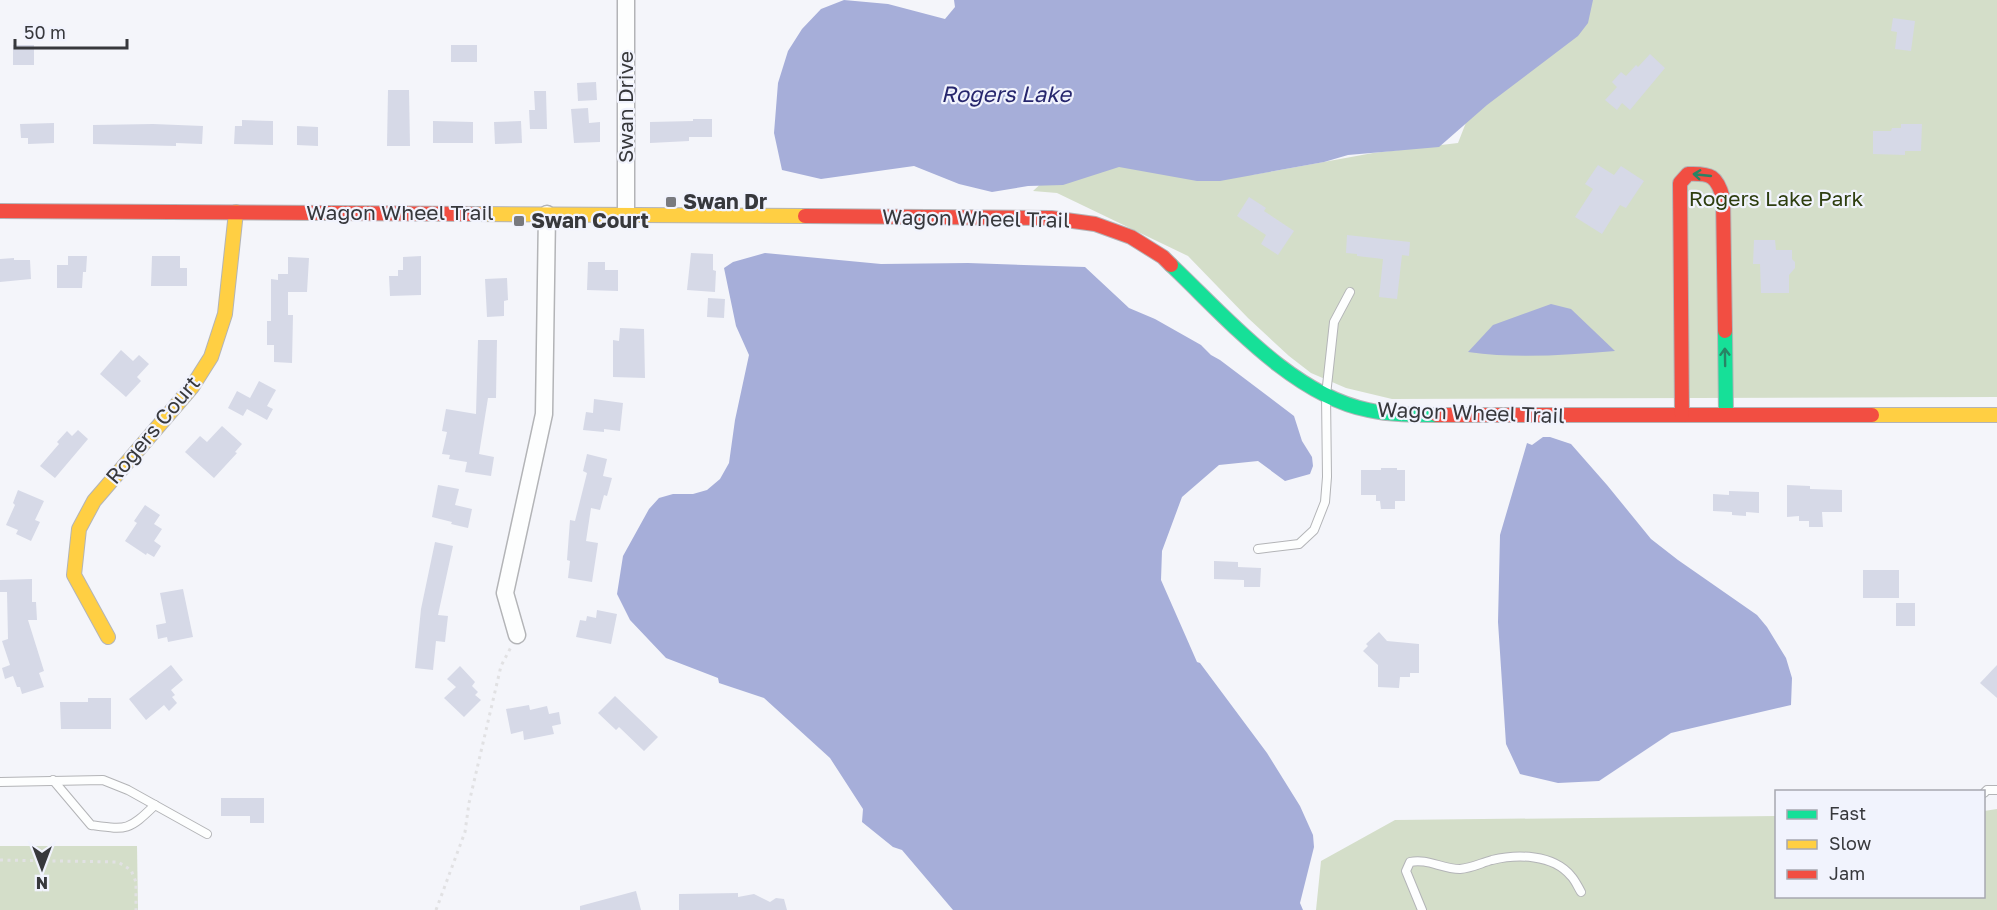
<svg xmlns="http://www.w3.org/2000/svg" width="1997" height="910" font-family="'Golos Text',sans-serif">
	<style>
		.green { fill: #d4dec9 }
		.water { fill: #a6aed9 }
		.building { fill: #d6d9e7 }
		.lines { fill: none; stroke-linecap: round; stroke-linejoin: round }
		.lane-casing { stroke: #b3b4b7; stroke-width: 10 }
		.street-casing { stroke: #b3b4b7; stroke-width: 19 }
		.fast-casing { stroke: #b3b4b7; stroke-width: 16 }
		.slow-casing { stroke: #b3b4b7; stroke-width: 16 }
		.jam-casing { stroke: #b3b4b7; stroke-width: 16 }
		.path { stroke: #e1e1e3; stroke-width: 3; stroke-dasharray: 3 4.5; stroke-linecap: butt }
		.lane { stroke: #fdfefe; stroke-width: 8 }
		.street { stroke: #fdfefe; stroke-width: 16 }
		.fast { stroke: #16e098; stroke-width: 14 }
		.slow { stroke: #ffcf43; stroke-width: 14 }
		.jam { stroke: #f24e42; stroke-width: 14 }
		.oneway { stroke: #288465 }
		.poi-dot { fill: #797a7e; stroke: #f1f3fd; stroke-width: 2 }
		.labels { text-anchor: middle; stroke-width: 4.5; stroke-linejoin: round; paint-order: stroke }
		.street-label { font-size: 21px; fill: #37383c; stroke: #f1f3fd }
		.park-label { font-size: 21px; fill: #2e3e0f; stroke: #f1f3fd }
		.poi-label { font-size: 21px; font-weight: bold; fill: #37383c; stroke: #f1f3fd; text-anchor: start }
		.water-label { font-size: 22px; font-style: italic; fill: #26266d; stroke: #f1f3fd }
	</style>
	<rect width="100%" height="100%" fill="#f4f5fa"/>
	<g class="green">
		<polygon points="1592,0 1997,0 1997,397 1392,399 1346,388 1311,373 1289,356 1248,318 1188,256 1057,193 1033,191 1087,141 1252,175 1373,153 1458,143 1488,66"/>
		<polygon points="1997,809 1997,910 1316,910 1321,861 1395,820 1776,816 1776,896 1984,896 1984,811"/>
		<polygon points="0,846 137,846 138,910 0,910"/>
	</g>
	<g class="water">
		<polygon points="844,0 888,4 945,19 955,7 954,0 1593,0 1588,23 1578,36 1487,105 1439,147 1348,155 1324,162 1220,181 1197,181 1119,167 1063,185 1028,186 992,192 959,184 914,166 821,179 782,170 774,133 778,83 788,51 802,29 821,9"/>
		<polygon points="765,253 881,264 968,263 1085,267 1129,308 1155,319 1201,345 1211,355 1220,360 1294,416 1302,441 1312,457 1313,466 1310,474 1285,481 1258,461 1219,465 1182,497 1162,551 1161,580 1197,662 1200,663 1267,753 1300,806 1313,835 1314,847 1300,903 1303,910 953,910 902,850 893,847 862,822 863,809 830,758 764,698 719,683 718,678 666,658 630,620 617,594 623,556 649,509 659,498 673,494 693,494 707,490 720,479 729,463 735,420 749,355 736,326 724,268 733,262"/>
		<path d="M 1551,304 L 1571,309 L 1615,351 C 1567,355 1516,359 1468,352 L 1493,325 Z"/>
		<polygon points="1543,437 1550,437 1571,444 1607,485 1651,539 1678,560 1757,615 1767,627 1786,658 1792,678 1791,705 1671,733 1599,781 1558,783 1520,774 1506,744 1498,622 1500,535 1527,443 1532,445"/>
	</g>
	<g class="building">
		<polygon points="1893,18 1915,21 1911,51 1895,49 1897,32 1891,31"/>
		<rect x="13" y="45" width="21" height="20"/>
		<rect x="451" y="45" width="26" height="17"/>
		<polygon points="1650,54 1665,68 1630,110 1622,103 1617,110 1605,100 1617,87 1612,82 1621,72 1626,76 1636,65 1638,67"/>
		<polygon points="596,82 597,100 578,101 577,83"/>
		<polygon points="388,90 409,90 410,146 387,146"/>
		<polygon points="534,91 546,91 547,129 530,129 529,110 535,110"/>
		<polygon points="588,108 589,123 600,122 600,142 574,143 571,109"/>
		<polygon points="693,119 712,119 712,137 689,137 689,141 650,143 650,122 693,121"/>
		<polygon points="242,120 273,121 273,145 234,144 235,126 242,126"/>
		<polygon points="433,121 473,122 473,143 433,143"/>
		<polygon points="521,121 522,143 495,144 494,122"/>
		<polygon points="54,123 54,143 28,144 28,138 21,138 20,124"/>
		<polygon points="153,124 203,126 202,144 176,143 176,146 93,144 93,125"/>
		<polygon points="1901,124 1922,124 1921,151 1905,151 1905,155 1873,154 1873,131 1891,131 1892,128 1901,128"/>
		<polygon points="297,126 318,127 318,146 297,145"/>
		<polygon points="1598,165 1614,175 1621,166 1644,181 1626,208 1620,205 1602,234 1575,217 1593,189 1585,184"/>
		<polygon points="1249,197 1266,208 1264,211 1294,231 1278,255 1261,244 1266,235 1237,216"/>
		<polygon points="1347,235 1410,242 1409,256 1402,255 1397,299 1379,297 1383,259 1357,256 1357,254 1346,253"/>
		<polygon points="1754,240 1775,240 1776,250 1792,250 1792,259 1795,262 1795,268 1789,275 1789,293 1761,293 1760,264 1753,264"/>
		<polygon points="691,253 713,254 713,270 716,271 715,292 687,290"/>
		<polygon points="68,256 87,256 86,272 83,272 82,288 57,288 57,265 68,265"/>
		<polygon points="152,256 180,256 180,268 187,268 187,286 151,286"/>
		<polygon points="421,256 421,295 390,296 389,276 398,276 398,270 403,270 403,257"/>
		<polygon points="288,257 309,258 307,292 288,292 288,315 293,315 292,363 274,362 274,345 267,345 267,321 271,321 271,279 278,280 278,274 288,274"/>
		<polygon points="14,258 14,260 30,260 31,279 0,282 0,259"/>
		<polygon points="588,262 605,262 605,270 618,270 618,291 587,290"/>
		<polygon points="507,278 508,300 504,301 504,316 487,317 485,279"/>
		<polygon points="708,298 725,299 724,318 707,317"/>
		<polygon points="620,328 644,329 645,378 613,377 613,340 619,341"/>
		<polygon points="478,340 497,340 496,398 488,398 479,454 494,457 491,476 465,472 467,462 449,459 450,455 442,454 447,432 442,431 446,409 476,414"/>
		<polygon points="121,350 133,361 139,355 149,364 137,377 141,381 126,397 100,374"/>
		<polygon points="259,381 276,390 267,406 273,409 267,420 247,409 243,416 228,408 237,391 250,398"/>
		<polygon points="594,399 623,403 620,431 604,429 604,432 583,430 586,412 593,413"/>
		<polygon points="222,426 242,444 235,452 237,453 214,478 185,452 200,436 207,442"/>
		<polygon points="78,430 88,439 55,478 40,466 59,444 57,442 67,431 72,436"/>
		<polygon points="587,454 607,459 603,476 612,478 607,496 604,495 600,510 591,508 586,541 598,543 592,582 568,578 570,561 567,560 570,520 575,521 587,473 583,471"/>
		<polygon points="1381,468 1397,468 1397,470 1405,470 1405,501 1395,501 1395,509 1381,509 1380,501 1376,501 1376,495 1361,495 1361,470 1381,470"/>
		<polygon points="438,485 459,489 455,505 472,509 468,528 451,524 452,522 432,517"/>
		<polygon points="1787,485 1810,486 1810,489 1842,490 1842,512 1822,512 1823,527 1809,527 1809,521 1799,521 1799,516 1787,517"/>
		<polygon points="18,490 44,501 35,520 40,522 31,541 16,534 18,530 6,525 15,505 13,503"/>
		<polygon points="1729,491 1759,492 1759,513 1746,512 1746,516 1732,515 1732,512 1713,511 1713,494 1729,495"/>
		<polygon points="145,505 160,515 154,524 162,529 154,541 161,546 154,557 147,553 146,555 125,541 137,523 134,521"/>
		<polygon points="435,542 453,546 438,615 448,616 445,642 436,641 433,670 415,668 421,609"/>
		<polygon points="1214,561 1238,562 1238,567 1261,568 1260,587 1244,587 1244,580 1214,579"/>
		<rect x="1863" y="570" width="36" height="28"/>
		<polygon points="32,579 32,602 36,602 37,620 28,620 44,671 39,673 44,687 22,694 20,687 17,687 13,676 5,679 2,668 10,665 2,641 8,639 7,592 0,592 0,580"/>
		<polygon points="183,589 193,637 168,642 167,637 158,639 156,625 166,623 160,593"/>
		<rect x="1896" y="603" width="19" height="23"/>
		<polygon points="597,610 617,614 611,644 576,637 580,620 586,621 587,616 596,618"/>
		<polygon points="1379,632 1387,641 1419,644 1419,673 1410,673 1410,677 1400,677 1399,688 1378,687 1378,665 1363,651 1368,646 1366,644"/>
		<polygon points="171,665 183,680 171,690 175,695 172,697 177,703 169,711 164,705 146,720 129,699"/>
		<polygon points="1997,665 1997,698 1980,683"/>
		<polygon points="460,666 475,682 472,686 478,692 475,695 481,700 464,717 444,698 456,687 447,679"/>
		<polygon points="615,696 658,737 644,751 619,727 616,730 598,713"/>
		<polygon points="88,698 111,698 111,729 61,729 60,702 88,702"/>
		<polygon points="529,705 530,710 547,706 549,714 559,712 561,724 552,726 554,734 524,740 523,731 511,734 506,709"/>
		<polygon points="221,798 264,798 264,823 250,823 250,816 221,816"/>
		<polygon points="636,891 641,910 580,910 580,906"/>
		<polygon points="738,893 738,897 754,894 770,902 776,898 784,899 787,910 679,910 679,894"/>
	</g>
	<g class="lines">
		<g class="lane-casing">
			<g id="lane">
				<polyline points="1258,549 1299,544 1314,530 1325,502 1327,477 1326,395 1334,322 1350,292"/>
				<path d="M 53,780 L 91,825 C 127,830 128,831 155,805"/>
				<polyline points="0,782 103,780 128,790 207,834"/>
				<polyline points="1984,793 1987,790 1997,790"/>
				<path d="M 1422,910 L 1406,871 L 1410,862 C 1427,858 1442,869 1460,869 C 1472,868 1481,863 1492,860 C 1517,854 1553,854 1571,876 C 1575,880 1578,887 1581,892"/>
			</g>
		</g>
		<g class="street-casing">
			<g id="street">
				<polyline points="626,215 626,0"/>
				<polyline points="517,635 505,593 544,414 547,214"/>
			</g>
		</g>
		<g class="fast-casing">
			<g id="fast">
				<path d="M 1171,265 C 1225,316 1292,395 1368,410 C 1390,415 1414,415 1437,415"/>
				<polyline points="1725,331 1726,415"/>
			</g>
		</g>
		<g class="slow-casing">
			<g id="slow">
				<polyline points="477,214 805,216"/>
				<polyline points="1872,415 1997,415"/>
				<polyline points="108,637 74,575 79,529 94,501 192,387 211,357 225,314 236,212"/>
			</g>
		</g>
		<g class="jam-casing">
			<g id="jam">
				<polyline points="0,211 477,214"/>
				<polyline points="805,216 1051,218 1095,224 1131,237 1163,257 1171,265"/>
				<polyline points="1437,415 1872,415"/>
				<path d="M 1682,415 L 1680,183 L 1688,174 C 1711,173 1717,176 1723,198 L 1725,331"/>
			</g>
		</g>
		<g class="path">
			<polyline points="0,860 118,862 131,870 136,882 136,910"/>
			<polyline points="436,910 465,832 469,803 501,666 511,647"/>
		</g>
		<use href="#lane" class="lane"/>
		<use href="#street" class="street"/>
		<use href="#fast" class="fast"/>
		<use href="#slow" class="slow"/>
		<use href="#jam" class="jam"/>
	</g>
	<defs><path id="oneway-shaft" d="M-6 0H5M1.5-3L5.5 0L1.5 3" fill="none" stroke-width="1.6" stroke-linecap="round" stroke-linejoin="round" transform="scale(1.5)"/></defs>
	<g class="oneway">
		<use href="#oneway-shaft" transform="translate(1702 175) rotate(-174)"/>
		<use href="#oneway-shaft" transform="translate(1725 357) rotate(-91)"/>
	</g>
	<g class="poi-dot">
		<rect x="665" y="196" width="12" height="12" rx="3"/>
		<rect x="513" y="215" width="12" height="12" rx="3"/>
	</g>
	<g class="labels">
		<g class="street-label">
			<text transform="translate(626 107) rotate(-90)" y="7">Swan Drive</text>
			<text x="400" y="220">Wagon Wheel Trail</text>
			<text transform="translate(976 219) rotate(1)" y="7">Wagon Wheel Trail</text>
			<text transform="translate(1471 413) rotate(2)" y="7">Wagon Wheel Trail</text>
			<text transform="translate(153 430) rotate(-50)" y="7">Rogers Court</text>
		</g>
		<g class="park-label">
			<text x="1776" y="206">Rogers Lake Park</text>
		</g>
		<g class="poi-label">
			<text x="683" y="209">Swan Dr</text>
			<text x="531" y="228">Swan Court</text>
		</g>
		<g class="water-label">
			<text x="1006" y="102">Rogers Lake</text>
		</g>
	</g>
	<rect x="1775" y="790" width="210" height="108" fill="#f1f3fd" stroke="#a7a8b0" stroke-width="1.5"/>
	<rect x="1787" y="810" width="30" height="9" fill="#16e098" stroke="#a7a8b0" stroke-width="1.5"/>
	<text x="1829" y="820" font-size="18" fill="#37383c">Fast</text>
	<rect x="1787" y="840" width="30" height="9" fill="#ffcf43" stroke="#a7a8b0" stroke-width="1.5"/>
	<text x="1829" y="850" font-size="18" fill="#37383c">Slow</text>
	<rect x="1787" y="870" width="30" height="9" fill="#f24e42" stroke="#a7a8b0" stroke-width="1.5"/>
	<text x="1829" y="880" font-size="18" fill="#37383c">Jam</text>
	<g transform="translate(42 868) rotate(180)" stroke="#f1f3fd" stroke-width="4.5" paint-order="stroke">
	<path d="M0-4.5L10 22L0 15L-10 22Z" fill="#37383c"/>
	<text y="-9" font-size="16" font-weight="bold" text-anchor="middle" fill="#37383c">N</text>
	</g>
	<path d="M15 39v9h112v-9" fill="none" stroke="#37383c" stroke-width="3"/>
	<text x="24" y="39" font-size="18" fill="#37383c" stroke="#f1f3fd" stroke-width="4.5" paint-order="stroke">50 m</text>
</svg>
